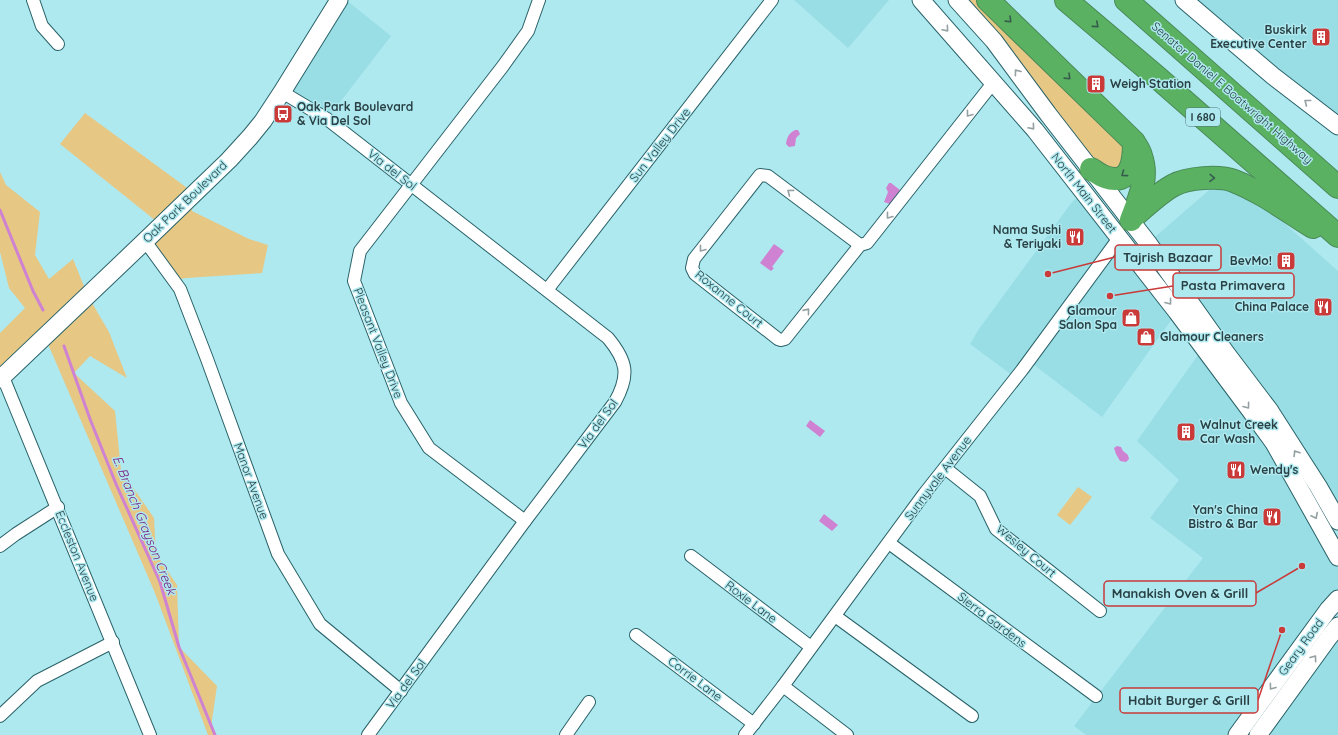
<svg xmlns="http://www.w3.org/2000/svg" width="1338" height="735" font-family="Quicksand,sans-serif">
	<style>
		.built { fill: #99dde5 }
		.green { fill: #e6c784 }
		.water { fill: #ce82d1 }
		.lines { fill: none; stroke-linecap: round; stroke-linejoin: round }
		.stream { stroke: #ce82d1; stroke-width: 3 }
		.street-casing { stroke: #296268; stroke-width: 14 }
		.secondary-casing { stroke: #296268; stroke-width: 19 }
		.highway-casing { stroke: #4a8a58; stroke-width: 24 }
		.street { stroke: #fff; stroke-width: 12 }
		.secondary { stroke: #fff; stroke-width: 17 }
		.highway { stroke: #5bb162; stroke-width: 22 }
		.oneway { stroke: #365d4c }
		.oneway2 { stroke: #94a0a2 }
		.labels { text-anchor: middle; stroke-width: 3; stroke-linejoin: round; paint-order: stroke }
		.shield { fill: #afe9f0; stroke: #517378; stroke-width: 1 }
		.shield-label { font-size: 11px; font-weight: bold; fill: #294144 }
		.poi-label { font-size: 12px; font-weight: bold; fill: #294144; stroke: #afe9f0; text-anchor: end }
		.street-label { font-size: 12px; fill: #294144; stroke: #afe9f0 }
		.water-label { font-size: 13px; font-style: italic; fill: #781b7d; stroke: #afe9f0 }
		.leader { fill: none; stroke: #c93a39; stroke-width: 1.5 }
		.callout-dot { fill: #c93a39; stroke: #afe9f0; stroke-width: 1.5 }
		.callout { fill: #afe9f0; stroke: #c93a39; stroke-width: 1.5 }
		.callout-label { font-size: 13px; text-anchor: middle; font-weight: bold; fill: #294144 }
	</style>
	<rect width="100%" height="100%" fill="#afe9f0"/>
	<g class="built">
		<polygon points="346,0 391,36 327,119 282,92"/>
		<polygon points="794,0 889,0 848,48"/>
		<polygon points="1184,0 1338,0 1338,126"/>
		<polygon points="1215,185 1264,205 1338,271 1338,504 1318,486 1148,243"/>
		<polygon points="1083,192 1177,312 1102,417 1029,361 1016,378 970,344 979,329 1072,202"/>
		<polygon points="1203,348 1338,557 1338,599 1237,735 1086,735 1074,726 1203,558 1150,518 1179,480 1137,441"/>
		<polygon points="1338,626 1338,735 1258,735"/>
	</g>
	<g class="green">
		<polygon points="959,0 988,0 1134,158 1105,177"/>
		<polygon points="85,113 194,193 192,211 249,239 268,245 262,273 186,278 174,280 145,241 161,225 60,144"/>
		<polygon points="0,172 6,185 40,212 35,255 49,279 73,259 88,296 109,332 127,378 90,356 74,373 115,411 121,470 154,518 156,554 177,585 179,647 217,686 211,727 215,735 208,735 155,593 45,337 0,379 0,333 25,308 9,288 0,252"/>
		<polygon points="1078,487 1092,497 1070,525 1057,515"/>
	</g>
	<g class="water">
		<path d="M 795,130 L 798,130 L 800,134 L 796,138 L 795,146 L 789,147 L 786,144 C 787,137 789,133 795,130 Z"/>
		<polygon points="889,183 891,183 900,190 890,204 884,202 888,192 886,188"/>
		<polygon points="774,244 784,251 772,267 774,268 771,271 760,263"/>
		<polygon points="810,420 825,431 820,437 806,426"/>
		<polygon points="1117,446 1121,447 1123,451 1128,455 1129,459 1126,462 1120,461 1116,454 1114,448"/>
		<polygon points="824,514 838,525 832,531 819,521"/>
	</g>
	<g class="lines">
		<g class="stream">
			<polyline points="0,210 33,291 43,310"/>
			<polyline points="64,346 90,419 116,484 160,582 179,647 215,735"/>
		</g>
		<g class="street-casing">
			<g id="street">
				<polyline points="33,0 42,26 58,44"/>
				<path d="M 282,92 L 327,119 L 608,338 C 627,361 630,375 615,402 L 525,521 L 368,735"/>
				<polyline points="145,241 180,289 207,359 278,554 320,624 401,691"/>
				<polyline points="860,245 785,339 781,340 778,339 695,274 692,268 694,259 760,175 768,176 860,245 867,243 993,83"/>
				<polyline points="547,290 772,0"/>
				<polyline points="3,377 150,735"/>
				<polyline points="945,468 980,496 996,529 1100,611"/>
				<polyline points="525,521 429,448 401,403 354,281 360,251 503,66 528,31 539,0"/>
				<polyline points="889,543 1096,696"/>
				<polyline points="0,546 16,534 58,507"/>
				<polyline points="691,556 811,647"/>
				<polyline points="835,616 972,716"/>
				<polyline points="636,635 754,724"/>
				<polyline points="783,686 847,735"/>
				<polyline points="0,716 37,681 113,642"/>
				<polyline points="566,735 589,702"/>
				<polyline points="745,735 783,686 924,494 1022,370 1119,238"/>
			</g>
		</g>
		<g class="secondary-casing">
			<g id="secondary">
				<polyline points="921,0 1035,130 1177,312 1250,410 1274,443 1338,557"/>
				<polyline points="957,0 994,41 1048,114 1148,243 1226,353 1270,411 1318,486 1338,521"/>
				<polyline points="1184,0 1273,76 1338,126"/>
				<polyline points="0,379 145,241 229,160 250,137 263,121 282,92 339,0"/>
				<polyline points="1237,735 1328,610 1338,599"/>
				<polyline points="1258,735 1329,637 1338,626"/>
			</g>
		</g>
		<g class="highway-casing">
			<g id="highway">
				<path d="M 988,0 L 1134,142 C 1136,146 1140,151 1141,156 C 1149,178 1139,199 1131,220"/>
				<polyline points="1066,0 1158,78 1338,236"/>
				<polyline points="1126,0 1338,187"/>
				<path d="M 1091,169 C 1096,172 1101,176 1105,177 C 1131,186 1134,162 1134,143"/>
				<path d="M 1133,217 C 1145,207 1160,192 1174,185 C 1187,178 1219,175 1234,181 C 1262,192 1287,211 1313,227"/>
			</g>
		</g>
		<use href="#street" class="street"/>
		<use href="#secondary" class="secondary"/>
		<use href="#highway" class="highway"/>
	</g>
	<defs><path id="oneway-chevron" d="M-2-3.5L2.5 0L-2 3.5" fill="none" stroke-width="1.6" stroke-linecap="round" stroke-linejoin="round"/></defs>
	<g class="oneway">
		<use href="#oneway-chevron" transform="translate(1009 20) rotate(44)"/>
		<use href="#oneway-chevron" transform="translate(1096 25) rotate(40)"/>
		<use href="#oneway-chevron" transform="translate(1068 77) rotate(44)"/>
		<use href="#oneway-chevron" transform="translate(1124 174) rotate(144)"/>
		<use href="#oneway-chevron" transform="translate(1212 178) rotate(2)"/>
	</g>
	<g class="oneway2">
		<use href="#oneway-chevron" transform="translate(946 29) rotate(49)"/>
		<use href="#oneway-chevron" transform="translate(1017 72) rotate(-127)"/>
		<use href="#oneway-chevron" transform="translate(1307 102) rotate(-142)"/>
		<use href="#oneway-chevron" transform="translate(969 114) rotate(128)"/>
		<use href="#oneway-chevron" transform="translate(1032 127) rotate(49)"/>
		<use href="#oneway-chevron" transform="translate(790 192) rotate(-143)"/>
		<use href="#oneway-chevron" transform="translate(889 216) rotate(128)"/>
		<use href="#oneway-chevron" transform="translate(702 249) rotate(128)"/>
		<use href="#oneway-chevron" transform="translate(1169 302) rotate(52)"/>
		<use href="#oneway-chevron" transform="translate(807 311) rotate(-51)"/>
		<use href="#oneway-chevron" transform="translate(1247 406) rotate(53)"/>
		<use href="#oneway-chevron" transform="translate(1296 453) rotate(-122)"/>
		<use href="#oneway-chevron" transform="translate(1315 516) rotate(63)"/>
		<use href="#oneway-chevron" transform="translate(1314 658) rotate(-54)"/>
		<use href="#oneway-chevron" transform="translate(1272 687) rotate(126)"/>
	</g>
	<defs>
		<g id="building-square" transform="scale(1)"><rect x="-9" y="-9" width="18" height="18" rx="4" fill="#c93a39" stroke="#afe9f0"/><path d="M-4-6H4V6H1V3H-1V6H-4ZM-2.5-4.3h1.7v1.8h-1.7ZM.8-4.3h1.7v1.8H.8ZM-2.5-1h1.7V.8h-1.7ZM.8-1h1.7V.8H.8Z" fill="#fff"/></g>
		<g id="bus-square" transform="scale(1)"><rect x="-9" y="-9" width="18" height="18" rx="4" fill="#c93a39" stroke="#afe9f0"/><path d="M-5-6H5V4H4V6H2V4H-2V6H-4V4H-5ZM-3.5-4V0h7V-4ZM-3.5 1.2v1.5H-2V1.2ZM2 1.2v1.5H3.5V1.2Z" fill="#fff"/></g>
		<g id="restaurant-square" transform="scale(1)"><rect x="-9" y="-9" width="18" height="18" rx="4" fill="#c93a39" stroke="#afe9f0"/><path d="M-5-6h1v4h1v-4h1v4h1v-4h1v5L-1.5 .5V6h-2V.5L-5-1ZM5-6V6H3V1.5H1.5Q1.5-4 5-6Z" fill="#fff"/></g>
		<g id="shop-square" transform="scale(1)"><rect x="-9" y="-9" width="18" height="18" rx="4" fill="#c93a39" stroke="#afe9f0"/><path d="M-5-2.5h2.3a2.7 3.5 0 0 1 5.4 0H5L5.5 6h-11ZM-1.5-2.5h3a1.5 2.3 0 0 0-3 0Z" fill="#fff"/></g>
	</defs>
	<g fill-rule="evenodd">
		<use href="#building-square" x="1321" y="37"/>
		<use href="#building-square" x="1096" y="84"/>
		<use href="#bus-square" x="283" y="114"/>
		<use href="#restaurant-square" x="1075" y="237"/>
		<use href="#building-square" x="1286" y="261"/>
		<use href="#restaurant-square" x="1323" y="307"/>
		<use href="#shop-square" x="1131" y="318"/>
		<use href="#shop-square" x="1146" y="337"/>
		<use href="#building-square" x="1186" y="432"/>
		<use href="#restaurant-square" x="1236" y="470"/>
		<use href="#restaurant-square" x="1272" y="517"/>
	</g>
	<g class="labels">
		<rect class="shield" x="1186" y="108" width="34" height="18" rx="3"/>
		<g class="shield-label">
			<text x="1203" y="121">I 680</text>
		</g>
		<g class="poi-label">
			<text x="1307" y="34">Buskirk<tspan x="1307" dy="14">Executive Center</tspan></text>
			<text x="1110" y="88" text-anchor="start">Weigh Station</text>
			<text x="297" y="111" text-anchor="start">Oak Park Boulevard<tspan x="297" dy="14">&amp; Via Del Sol</tspan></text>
			<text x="1061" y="234">Nama Sushi<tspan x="1061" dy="14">&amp; Teriyaki</tspan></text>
			<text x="1272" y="265">BevMo!</text>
			<text x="1309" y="311">China Palace</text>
			<text x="1117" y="315">Glamour<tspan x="1117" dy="14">Salon Spa</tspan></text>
			<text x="1160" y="341" text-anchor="start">Glamour Cleaners</text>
			<text x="1200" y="429" text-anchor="start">Walnut Creek<tspan x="1200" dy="14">Car Wash</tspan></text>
			<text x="1250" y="474" text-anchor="start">Wendy's</text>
			<text x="1258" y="514">Yan's China<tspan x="1258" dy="14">Bistro &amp; Bar</tspan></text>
		</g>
		<g class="street-label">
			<text transform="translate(1232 93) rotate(41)" y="4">Senator Daniel E Boatwright Highway</text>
			<text transform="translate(660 145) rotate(-52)" y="4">Sun Valley Drive</text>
			<text transform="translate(392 170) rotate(38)" y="4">Via del Sol</text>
			<text transform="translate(1084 193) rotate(52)" y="4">North Main Street</text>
			<text transform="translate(185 202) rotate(-44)" y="4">Oak Park Boulevard</text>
			<text transform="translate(729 299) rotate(39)" y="4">Roxanne Court</text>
			<text transform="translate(378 343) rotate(69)" y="4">Pleasant Valley Drive</text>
			<text transform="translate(598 424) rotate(-54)" y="4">Via del Sol</text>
			<text transform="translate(938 478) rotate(-53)" y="4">Sunnyvale Avenue</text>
			<text transform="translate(251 481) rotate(70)" y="4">Manor Avenue</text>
			<text transform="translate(1026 551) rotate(40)" y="4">Wesley Court</text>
			<text transform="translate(77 556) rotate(68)" y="4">Eccleston Avenue</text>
			<text transform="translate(751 602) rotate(37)" y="4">Roxie Lane</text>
			<text transform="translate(992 620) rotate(37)" y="4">Sierra Gardens</text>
			<text transform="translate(1301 647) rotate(-54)" y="4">Geary Road</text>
			<text transform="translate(695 679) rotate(37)" y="4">Corrie Lane</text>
			<text transform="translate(406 684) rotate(-54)" y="4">Via del Sol</text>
		</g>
		<g class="water-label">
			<text transform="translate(145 525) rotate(68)" y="5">E. Branch Grayson Creek</text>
		</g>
	</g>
	<path class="leader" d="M1048 274L1115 257M1110 296L1173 286M1302 566L1256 593M1282 630L1258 700"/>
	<g class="callout-dot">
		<circle cx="1048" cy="274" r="4"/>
		<circle cx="1110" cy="296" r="4"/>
		<circle cx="1302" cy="566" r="4"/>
		<circle cx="1282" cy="630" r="4"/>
	</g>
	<g class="callout">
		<rect x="1115" y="245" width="106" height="25" rx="4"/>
		<rect x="1173" y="273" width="121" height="25" rx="4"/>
		<rect x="1104" y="581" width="152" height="25" rx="4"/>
		<rect x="1120" y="688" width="138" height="25" rx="4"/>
	</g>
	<g class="callout-label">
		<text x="1168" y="262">Tajrish Bazaar</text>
		<text x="1233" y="290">Pasta Primavera</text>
		<text x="1180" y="598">Manakish Oven &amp; Grill</text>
		<text x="1189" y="705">Habit Burger &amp; Grill</text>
	</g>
</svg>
